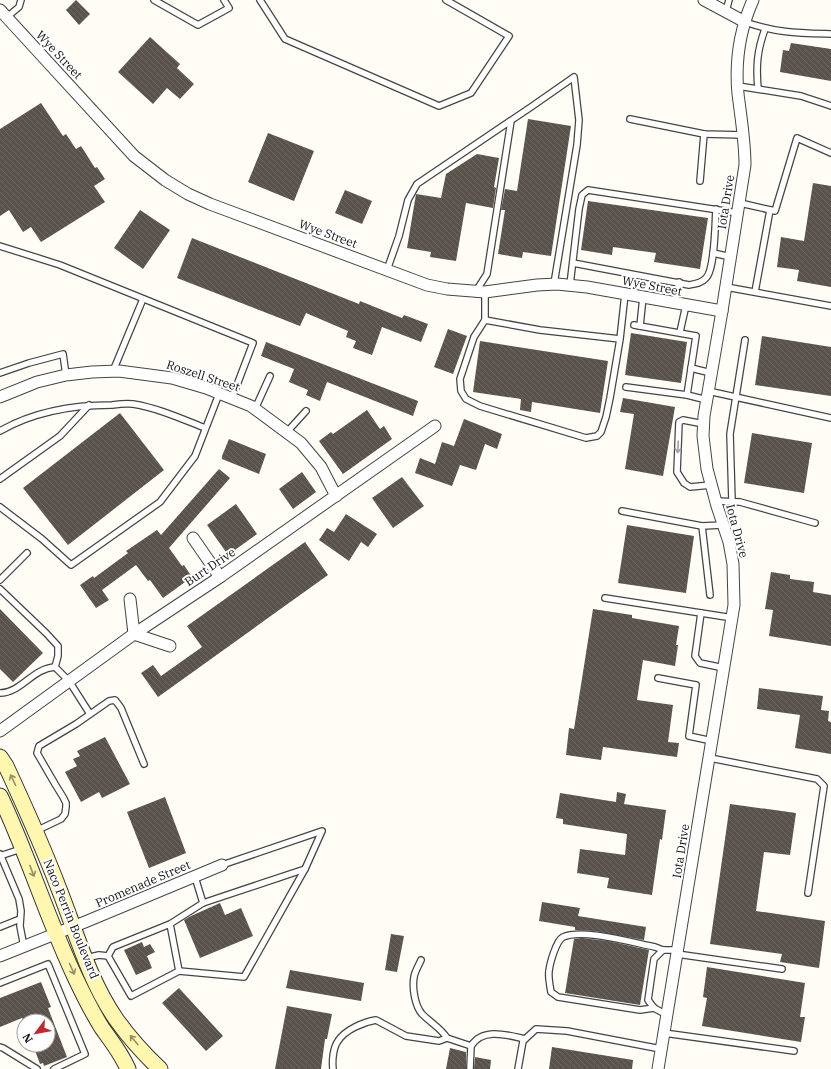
<svg xmlns="http://www.w3.org/2000/svg" width="831" height="1069" font-family="'IBM Plex Serif',serif">
	<style>
		.building { fill: url(#building-back-hatch) }
		.lines { fill: none; stroke-linecap: round; stroke-linejoin: round }
		.service-casing { stroke: #444; stroke-width: 8 }
		.minor-casing { stroke: #444; stroke-width: 13 }
		.secondary-casing { stroke: #333; stroke-width: 17 }
		.service { stroke: #fff; stroke-width: 5.5 }
		.minor { stroke: #fff; stroke-width: 11 }
		.secondary { stroke: #fff6b0; stroke-width: 15 }
		.oneway { stroke: #a0a0a0 }
		.oneway2 { stroke: #948f68 }
		.labels { text-anchor: middle; stroke-width: 4; stroke-linejoin: round; paint-order: stroke }
		.street-label { font-size: 12px; fill: #111; stroke: #fff }
	</style>
	<defs>
		<pattern id="building-back-hatch" width="6" height="6" patternUnits="userSpaceOnUse"><rect width="6" height="6" fill="#5a524d"/><path d="M-1 5l2 2M0 0l6 6M5-1l2 2" fill="none" stroke="#6d6662"/></pattern>
	</defs>
	<rect width="100%" height="100%" fill="#fffdf5"/>
	<g class="building">
		<polygon points="76,0 90,14 79,25 66,10"/>
		<polygon points="150,37 180,64 177,68 194,84 180,99 167,88 153,104 118,72"/>
		<polygon points="791,43 831,49 831,81 780,72 783,50 789,51"/>
		<polygon points="41,103 63,136 66,134 76,149 81,146 95,168 97,167 105,179 94,186 105,202 41,242 31,227 23,232 9,210 0,216 0,129"/>
		<polygon points="528,119 571,126 551,256 523,252 522,258 498,254 505,210 501,210 505,189 517,191"/>
		<polygon points="268,133 314,151 294,201 248,182"/>
		<polygon points="477,154 499,158 494,187 496,188 493,208 466,203 456,261 430,257 431,252 407,248 416,194 441,198 446,174"/>
		<polygon points="813,183 831,186 831,287 797,281 799,270 777,267 781,237 804,241"/>
		<polygon points="345,190 372,201 362,224 335,213"/>
		<polygon points="588,201 708,218 700,269 654,262 656,253 613,247 612,255 581,250"/>
		<polygon points="140,210 170,230 143,269 114,248"/>
		<polygon points="192,238 359,304 360,301 402,318 404,315 428,324 421,342 382,327 372,355 353,348 356,341 346,337 348,331 306,313 300,326 177,278"/>
		<polygon points="448,329 467,336 453,374 434,367"/>
		<polygon points="631,333 687,342 681,383 625,375"/>
		<polygon points="762,336 831,347 831,396 755,385"/>
		<polygon points="480,341 608,361 600,413 532,402 531,412 520,410 521,399 473,392"/>
		<polygon points="266,342 418,401 413,416 327,382 320,401 306,395 308,390 289,382 294,369 261,356"/>
		<polygon points="623,398 675,407 663,476 625,469 634,414 620,412"/>
		<polygon points="367,410 380,429 384,426 392,439 343,474 319,441 331,432 333,434"/>
		<polygon points="120,413 164,470 68,545 23,488"/>
		<polygon points="464,419 502,434 497,449 485,444 476,470 460,465 452,486 415,473 420,458 435,464 442,442 454,446"/>
		<polygon points="752,433 812,443 804,493 744,483"/>
		<polygon points="229,439 266,454 259,474 222,459 222,456"/>
		<polygon points="219,469 230,478 169,548 182,566 184,565 192,577 163,598 150,580 148,581 136,565 102,590 109,600 96,608 80,585 93,576 94,578 128,553 126,551 157,530 161,535"/>
		<polygon points="302,472 316,492 293,509 279,489"/>
		<polygon points="402,477 424,506 393,528 372,498"/>
		<polygon points="236,504 257,534 228,555 207,525"/>
		<polygon points="346,514 377,534 368,547 361,542 349,561 319,540 327,528 334,532"/>
		<polygon points="627,525 694,536 686,593 618,583"/>
		<polygon points="305,542 328,575 158,697 141,673 153,665 161,676 202,647 187,626"/>
		<polygon points="771,572 790,575 790,579 814,582 813,592 831,595 831,646 769,636 773,610 765,609"/>
		<polygon points="0,609 43,653 13,682 0,669"/>
		<polygon points="593,609 632,615 632,618 679,626 676,645 678,645 675,666 643,660 637,700 673,705 668,742 679,743 677,757 603,747 601,760 566,755 569,728 574,729"/>
		<polygon points="759,688 823,696 821,710 829,711 828,721 831,722 831,754 795,748 800,715 757,709"/>
		<polygon points="105,737 130,784 102,798 99,792 81,802 65,772 77,766 73,759 80,756 77,751"/>
		<polygon points="617,792 626,794 624,804 666,810 662,840 660,839 652,895 607,888 609,878 577,873 580,849 625,855 627,834 563,824 563,819 556,818 560,793 616,802"/>
		<polygon points="165,797 186,853 149,868 127,812"/>
		<polygon points="730,804 796,813 790,855 764,852 756,911 825,921 819,968 780,962 782,954 710,944"/>
		<polygon points="542,902 580,908 578,916 646,927 644,940 595,931 575,930 575,927 539,921"/>
		<polygon points="220,903 225,915 241,908 253,936 200,958 184,920 191,916"/>
		<polygon points="391,934 404,936 397,972 385,970"/>
		<polygon points="582,938 608,941 649,950 640,1005 565,993 574,939"/>
		<polygon points="142,942 144,947 150,944 155,952 147,956 152,968 136,975 124,950"/>
		<polygon points="707,967 805,983 800,1017 805,1017 801,1042 702,1026 707,998 703,997"/>
		<polygon points="290,970 364,983 361,1001 286,988"/>
		<polygon points="41,982 51,1007 48,1008 67,1057 44,1066 43,1063 40,1064 33,1045 48,1045 48,1021 24,1021 22,1018 0,1027 0,998"/>
		<polygon points="179,988 223,1036 206,1051 162,1003"/>
		<polygon points="287,1006 332,1014 327,1039 325,1039 321,1069 275,1069"/>
		<polygon points="552,1047 633,1060 632,1069 549,1069"/>
		<polygon points="450,1048 466,1052 466,1069 446,1069"/>
		<polygon points="475,1057 491,1060 490,1069 474,1069"/>
	</g>
	<g class="lines">
		<g class="service-casing">
			<g id="service">
				<polyline points="154,0 198,25 229,8 224,0"/>
				<polyline points="260,0 285,39 439,106 471,93 509,36 446,0"/>
				<polyline points="726,11 729,0"/>
				<polyline points="7,17 19,7 21,0"/>
				<path d="M 745,22 C 777,33 798,33 831,34"/>
				<polyline points="738,86 801,96 831,106"/>
				<path d="M 758,89 C 756,66 757,51 765,29"/>
				<polyline points="630,119 704,134 743,135"/>
				<polyline points="700,181 704,134"/>
				<polyline points="740,203 775,211 797,138 831,153"/>
				<polyline points="0,246 60,265 253,343 232,398"/>
				<polyline points="713,253 731,257"/>
				<path d="M 573,263 L 689,285 C 695,284 702,283 706,278 C 715,269 715,224 716,209"/>
				<polyline points="387,270 399,236 408,200 417,184 531,107 574,77 579,120 577,145 554,284"/>
				<polyline points="570,285 579,209 582,195 588,190 738,213"/>
				<polyline points="726,287 831,306"/>
				<polyline points="476,291 487,274 511,121"/>
				<polyline points="755,292 770,210"/>
				<polyline points="675,302 679,282"/>
				<polyline points="485,320 485,292"/>
				<polyline points="634,325 696,336 687,395"/>
				<polyline points="640,326 643,297"/>
				<polyline points="680,332 686,305"/>
				<polyline points="620,339 540,330 485,320 474,337 460,379 461,391 466,399 480,406 586,438 597,436 601,432 606,417 610,398 620,339 625,294"/>
				<polyline points="691,368 711,373"/>
				<polyline points="113,371 143,299"/>
				<polyline points="0,373 29,363 63,354 66,375"/>
				<polyline points="626,387 687,395 707,400"/>
				<polyline points="708,391 831,418"/>
				<polyline points="255,409 270,376"/>
				<polyline points="704,424 683,420 679,422 677,472 684,483 690,487 711,485"/>
				<path d="M 0,431 C 33,412 74,405 112,405 C 119,404 126,403 133,404 C 158,408 182,419 205,428"/>
				<polyline points="286,433 306,411"/>
				<polyline points="0,479 60,436 89,405"/>
				<polyline points="716,501 740,502 815,523"/>
				<polyline points="732,501 730,434 745,340"/>
				<polyline points="0,507 42,539 71,565 160,502 195,456 219,394"/>
				<polyline points="622,511 702,526 723,525"/>
				<polyline points="702,526 710,595"/>
				<polyline points="0,580 27,553"/>
				<polyline points="0,589 46,633 58,646 58,656 55,667"/>
				<polyline points="605,598 733,618"/>
				<polyline points="701,613 695,656 700,663 724,668"/>
				<polyline points="658,678 696,685 689,736 712,741"/>
				<path d="M 0,693 C 21,693 33,668 55,667 L 69,681 L 90,714"/>
				<polyline points="710,758 817,779 824,786 808,893"/>
				<polyline points="36,831 61,819 65,814 66,807 66,803 63,797 55,784 37,753 39,746 76,724 109,701 115,700 121,708 144,764"/>
				<polyline points="0,854 19,899 21,911 20,926 24,947"/>
				<polyline points="0,856 21,849"/>
				<polyline points="203,903 305,869 322,831 222,865"/>
				<polyline points="170,924 179,971 131,996 108,956 113,947 170,924 203,903 195,877"/>
				<polyline points="0,927 20,919"/>
				<polyline points="677,954 782,969"/>
				<polyline points="86,958 99,955 108,956"/>
				<path d="M 421,960 C 419,965 415,971 414,977 C 412,988 415,1006 422,1014 C 431,1023 441,1028 447,1038"/>
				<polyline points="179,971 244,977 305,869"/>
				<polyline points="0,983 48,964 85,1054 54,1069"/>
				<path d="M 654,1008 L 640,1010 L 558,997 L 551,992 C 550,986 548,977 549,971 C 550,963 556,941 563,937 C 582,928 634,943 655,947 L 663,950"/>
				<polyline points="667,1015 654,1008 648,1000 654,959 663,950 677,950"/>
				<polyline points="664,1033 794,1051"/>
				<path d="M 471,1046 C 483,1027 507,1035 525,1039"/>
				<polyline points="0,1047 3,1048 37,1069"/>
				<path d="M 333,1069 C 332,1061 333,1048 338,1041 C 345,1030 363,1022 376,1020 L 406,1036 L 439,1041 L 447,1038 L 471,1046 L 470,1069"/>
				<polyline points="518,1069 523,1041 536,1029 567,1031 661,1049"/>
			</g>
		</g>
		<g class="minor-casing">
			<g id="minor">
				<polyline points="704,0 745,22"/>
				<polyline points="0,10 134,156 165,180 188,194 210,204 427,285 447,289 485,292 537,285 557,284 587,287 722,311"/>
				<polyline points="0,397 37,382 66,375 92,372 119,371 172,378 206,388 251,406 301,443 321,467 336,496"/>
				<polyline points="193,538 220,577"/>
				<polyline points="130,599 134,634 170,646"/>
				<polyline points="0,731 134,634 220,577 435,426"/>
				<polyline points="0,956 85,922 222,865"/>
				<path d="M 658,1069 L 734,605 L 733,564 L 729,542 L 717,506 L 707,469 L 703,436 L 704,416 L 722,311 L 745,165 C 745,141 741,118 738,94 C 735,62 740,29 753,0"/>
			</g>
		</g>
		<g class="secondary-casing">
			<g id="secondary">
				<path d="M 0,757 L 6,766 C 25,807 43,847 59,889 C 76,932 89,980 116,1019 C 128,1036 144,1054 160,1069"/>
				<path d="M 0,796 C 28,855 47,918 75,977 C 83,994 92,1012 102,1028 C 112,1042 121,1053 128,1069"/>
			</g>
		</g>
		<use href="#service" class="service"/>
		<use href="#minor" class="minor"/>
		<use href="#secondary" class="secondary"/>
	</g>
	<defs><path id="oneway-shaft" d="M-6 0H5M1.5-3L5.5 0L1.5 3" fill="none" stroke-width="1.6" stroke-linecap="round" stroke-linejoin="round"/></defs>
	<use class="oneway" href="#oneway-shaft" transform="translate(678 447) rotate(92)"/>
	<g class="oneway2">
		<use href="#oneway-shaft" transform="translate(13 780) rotate(-116)"/>
		<use href="#oneway-shaft" transform="translate(32 871) rotate(69)"/>
		<use href="#oneway-shaft" transform="translate(72 969) rotate(66)"/>
		<use href="#oneway-shaft" transform="translate(134 1040) rotate(-130)"/>
	</g>
	<g class="labels">
		<g class="street-label">
			<text transform="translate(59 55) rotate(47)" y="4">Wye Street</text>
			<text transform="translate(726 202) rotate(-81)" y="4">Iota Drive</text>
			<text transform="translate(328 234) rotate(20)" y="4">Wye Street</text>
			<text transform="translate(652 286) rotate(11)" y="4">Wye Street</text>
			<text transform="translate(203 376) rotate(18)" y="4">Roszell Street</text>
			<text transform="translate(737 531) rotate(75)" y="4">Iota Drive</text>
			<text transform="translate(210 567) rotate(-34)" y="4">Burt Drive</text>
			<text transform="translate(681 851) rotate(-81)" y="4">Iota Drive</text>
			<text transform="translate(143 884) rotate(-23)" y="4">Promenade Street</text>
			<text transform="translate(71 919) rotate(68)" y="4">Naco Perrin Boulevard</text>
		</g>
	</g>
	<g transform="translate(36 1033) rotate(238)"><circle r="19" fill="#ffffff" stroke="#a0a0a0"/>
	<path d="M0-3L7 15L0 10L-7 15Z" fill="#c4262e"/>
	<text y="-6" font-size="11" font-weight="bold" text-anchor="middle" fill="#111111">N</text>
	</g>
</svg>
